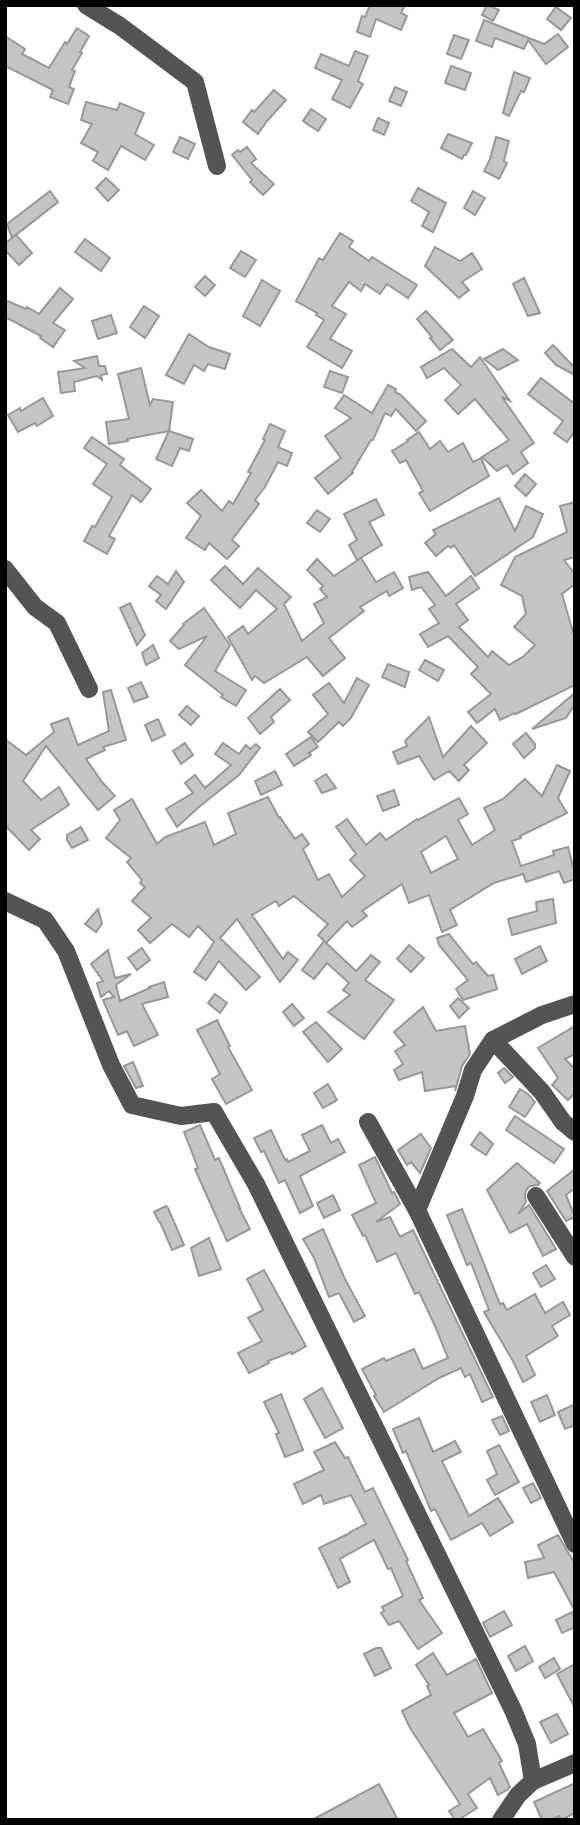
<svg xmlns="http://www.w3.org/2000/svg" width="580" height="1825" font-family="'Work Sans',sans-serif">
	<style>
		.building { fill: #c4c4c4; stroke: #989898; stroke-width: 2; fill-rule: evenodd }
		.lines { fill: none; stroke-linecap: round; stroke-linejoin: round }
		.minor { stroke: #545454; stroke-width: 18 }
	</style>
	<rect width="100%" height="100%" fill="#fff"/>
	<g class="building">
		<polygon points="370,5 405,5 401,13 407,16 401,30 376,19 370,37 357,32 362,16 365,17"/>
		<polygon points="487,5 499,10 493,21 482,15"/>
		<polygon points="556,7 571,18 561,30 547,19"/>
		<polygon points="484,20 544,44 558,34 568,47 546,64 528,40 524,49 495,38 492,47 476,41"/>
		<polygon points="77,28 89,36 80,52 82,53 72,70 75,71 69,87 74,89 68,104 50,97 53,90 5,66 5,36 25,49 22,54 49,68 65,42 67,44"/>
		<polygon points="454,35 469,40 461,59 447,54"/>
		<polygon points="355,51 368,56 358,81 363,84 350,108 332,99 342,80 315,68 321,54 349,66"/>
		<polygon points="451,66 471,73 465,90 445,83"/>
		<polygon points="514,72 530,78 524,92 521,91 509,116 503,113"/>
		<polygon points="395,87 407,92 401,106 389,101"/>
		<polygon points="274,90 286,100 267,121 258,134 243,122 252,110 254,112"/>
		<polygon points="86,102 117,110 120,103 144,113 135,134 154,145 145,160 121,146 108,170 93,161 98,152 81,143 92,124 81,120"/>
		<polygon points="311,109 326,119 318,131 303,121"/>
		<polygon points="378,118 389,123 384,135 373,130"/>
		<polygon points="448,134 472,143 466,155 464,155 462,159 441,148"/>
		<polygon points="180,137 195,144 188,159 173,152"/>
		<polygon points="496,137 509,141 504,161 507,163 499,179 484,171 490,159"/>
		<polygon points="247,147 256,159 251,163 274,184 263,195 250,182 252,180 232,155 238,150 240,152"/>
		<polygon points="106,178 119,190 108,201 96,188"/>
		<polygon points="418,188 446,203 433,232 422,226 429,212 411,201"/>
		<polygon points="50,191 58,202 16,235 32,253 19,265 5,250 5,244 15,235 12,238 7,224"/>
		<polygon points="473,191 485,198 475,215 464,208"/>
		<polygon points="340,233 353,241 349,247 369,261 372,257 417,285 408,298 387,284 380,294 365,284 361,291 349,282 332,306 346,314 330,339 352,351 342,368 307,347 324,320 316,315 317,313 296,301 319,258 323,260"/>
		<polygon points="85,239 110,258 101,271 75,252"/>
		<polygon points="435,247 460,261 472,253 482,269 462,282 469,290 459,298 425,266"/>
		<polygon points="241,251 256,260 245,277 230,268"/>
		<polygon points="205,276 215,285 205,296 195,287"/>
		<polygon points="524,278 540,313 528,316 513,284"/>
		<polygon points="262,280 280,291 260,326 243,316"/>
		<polygon points="60,288 73,299 53,323 65,330 53,347 40,338 41,336 5,317 5,300 26,309 27,307 39,314"/>
		<polygon points="144,306 159,316 145,338 130,327"/>
		<polygon points="426,311 453,340 440,350 430,338 432,337 417,319"/>
		<polygon points="111,315 117,333 98,339 92,321"/>
		<polygon points="189,334 209,347 230,354 225,369 208,364 204,371 194,365 184,384 166,375"/>
		<polygon points="553,345 575,368 575,375 556,365 545,353"/>
		<polygon points="452,349 471,367 480,357 510,401 502,397 534,443 521,452 528,463 513,474 507,465 497,471 482,457 509,440 475,399 458,414 445,400 461,385 444,368 427,378 421,367"/>
		<polygon points="503,349 518,360 498,370 484,359"/>
		<polygon points="97,356 99,366 105,366 107,374 101,375 102,380 97,376 74,382 75,391 61,393 58,372 85,368 74,361"/>
		<polygon points="141,368 150,405 153,399 173,402 169,431 193,439 189,451 180,448 172,466 156,459 169,431 127,439 128,441 109,444 106,422 129,419 118,374"/>
		<polygon points="330,371 348,377 342,393 324,387"/>
		<polygon points="541,378 575,404 575,431 567,442 554,433 563,421 528,394"/>
		<polygon points="388,385 396,389 395,392 401,395 426,421 416,431 396,409 391,416 385,413 373,440 371,440 352,472 353,473 328,494 315,478 341,458 325,436 351,418 335,408 344,395 372,413"/>
		<polygon points="43,398 53,416 37,426 35,423 18,432 8,415 20,408 21,411"/>
		<polygon points="270,424 285,431 278,447 292,453 287,466 278,462 265,487 255,500 259,504 232,540 239,546 227,559 209,543 205,550 186,538 201,516 187,503 201,490 222,511 229,501 233,504 251,473 248,472 265,440 263,439"/>
		<polygon points="419,432 430,449 440,441 448,452 463,443 473,462 481,458 489,476 430,511 419,493 423,491 406,460 400,463 392,451 408,441 407,440"/>
		<polygon points="92,437 124,459 120,465 151,489 141,502 132,495 109,536 115,539 107,554 84,541 92,526 95,527 112,497 93,484 107,464 84,448"/>
		<polygon points="525,474 536,484 526,496 515,486"/>
		<polygon points="499,498 515,531 526,506 543,514 533,537 475,576 454,545 451,548 448,546 436,556 425,543 436,534 433,530"/>
		<polygon points="376,499 384,515 369,522 382,545 357,560 349,545 357,540 344,514"/>
		<polygon points="575,502 575,557 564,560 575,574 575,584 562,594 575,639 575,685 516,714 515,713 500,720 495,709 477,723 468,712 491,694 471,674 478,667 448,636 428,647 420,634 439,623 429,609 435,605 421,587 412,590 409,577 428,572 446,596 471,576 479,588 456,604 468,620 459,627 488,657 492,651 509,665 524,656 535,645 514,627 526,614 522,596 501,585 515,557 567,532 560,506"/>
		<polygon points="317,510 330,519 320,532 307,523"/>
		<polygon points="361,558 376,582 394,572 403,588 389,596 387,591 360,607 364,611 329,638 345,658 323,676 307,657 264,683 255,676 252,680 228,637 243,626 248,634 277,609 256,590 240,608 211,580 225,566 243,584 258,568 291,597 284,604 302,641 324,623 314,604 327,597 320,589 323,586 307,570 317,559 334,576"/>
		<polygon points="176,571 184,582 166,609 156,601 161,595 149,586 157,576 168,584"/>
		<polygon points="130,603 145,635 137,645 120,608"/>
		<polygon points="204,608 230,645 215,671 246,690 236,706 221,697 223,695 185,665 207,636 179,649 170,641 184,625 183,624"/>
		<polygon points="153,645 159,658 146,665 142,653"/>
		<polygon points="425,660 444,670 438,681 419,670"/>
		<polygon points="388,664 409,672 405,687 382,677"/>
		<polygon points="357,678 369,685 351,718 343,726 339,722 318,742 308,732 328,714 313,695 329,683 344,703"/>
		<polygon points="141,682 148,697 134,702 128,688"/>
		<polygon points="280,689 290,700 271,717 274,722 260,734 248,718"/>
		<polygon points="111,690 126,740 103,747 105,750 86,759 102,782 115,796 98,810 46,746 23,781 41,800 59,787 69,805 31,830 40,839 29,850 5,825 5,739 26,755 54,732 51,724 68,718 78,745 109,731 103,692"/>
		<polygon points="575,693 575,704 566,718 532,729"/>
		<polygon points="187,706 199,716 191,725 179,715"/>
		<polygon points="429,717 443,757 471,726 487,743 464,765 469,770 459,781 449,771 434,780 419,756 398,764 393,752 407,746 405,741"/>
		<polygon points="158,719 165,735 152,741 145,725"/>
		<polygon points="526,733 535,744 535,748 524,758 513,744"/>
		<polygon points="311,737 318,747 309,753 311,755 294,766 286,754"/>
		<polygon points="185,743 193,755 181,764 173,751"/>
		<polygon points="223,743 239,754 246,745 250,749 256,744 260,748 239,775 199,807 177,827 166,809 193,793 185,783 195,775 205,788 231,765 215,754"/>
		<path d="M 557,765 L 570,771 L 558,798 L 567,813 L 520,836 L 521,838 L 512,841 L 521,866 L 554,855 L 553,851 L 568,847 L 573,867 L 575,867 L 575,879 L 564,883 L 559,871 L 526,882 L 523,874 L 494,883 L 450,910 L 457,925 L 442,932 L 429,895 L 409,903 L 402,884 L 362,911 L 367,916 L 352,927 L 347,921 L 326,943 L 318,935 L 328,924 L 294,896 L 279,906 L 276,901 L 252,915 L 283,959 L 288,952 L 298,960 L 280,982 L 237,919 L 220,938 L 260,977 L 246,990 L 219,961 L 206,980 L 194,972 L 214,942 L 198,926 L 189,937 L 172,924 L 150,943 L 138,930 L 151,918 L 132,901 L 145,887 L 140,883 L 142,880 L 127,862 L 131,858 L 106,838 L 120,820 L 114,810 L 132,799 L 157,844 L 165,837 L 205,822 L 214,845 L 236,834 L 228,813 L 268,797 L 279,818 L 280,817 L 295,839 L 302,834 L 309,844 L 303,849 L 318,880 L 329,874 L 342,897 L 365,876 L 350,860 L 356,854 L 336,827 L 347,819 L 366,845 L 380,833 L 386,840 L 417,819 L 418,820 L 459,798 L 468,814 L 458,820 L 472,845 L 495,830 L 484,808 L 503,799 L 525,779 L 542,796 ZM 446,836 L 458,859 L 431,873 L 421,852 Z"/>
		<polygon points="275,771 282,785 261,795 255,781"/>
		<polygon points="326,774 336,788 322,793 315,781"/>
		<polygon points="394,790 399,805 383,811 377,796"/>
		<polygon points="81,827 88,840 72,848 67,840 67,835"/>
		<polygon points="553,899 556,923 512,935 508,919 537,911 536,902"/>
		<polygon points="98,909 102,924 96,932 85,924"/>
		<polygon points="449,934 473,964 476,962 488,976 493,975 497,989 463,1000 456,989 468,980 439,945 437,938"/>
		<polygon points="324,941 356,971 371,955 380,962 365,980 394,1000 364,1039 328,1012 350,995 343,990 349,983 327,963 314,979 302,970"/>
		<polygon points="409,945 424,958 411,972 397,959"/>
		<polygon points="540,946 547,961 522,974 515,959"/>
		<polygon points="142,948 150,960 137,970 128,958"/>
		<polygon points="108,950 115,978 131,974 116,985 120,1001 150,988 149,987 164,982 168,997 142,1004 158,1035 134,1046 127,1031 118,1035 103,1000 114,997 109,991 101,997 97,983 103,981 91,964"/>
		<polygon points="215,994 227,1003 220,1013 208,1003"/>
		<polygon points="458,998 469,1008 459,1018 450,1006"/>
		<polygon points="292,1004 304,1018 294,1026 283,1012"/>
		<polygon points="423,1007 436,1031 465,1026 470,1054 462,1066 455,1091 456,1086 425,1091 422,1072 399,1080 394,1070 403,1064 395,1051 405,1045 394,1032"/>
		<polygon points="217,1020 230,1046 228,1047 252,1090 226,1104 212,1079 220,1074 197,1030"/>
		<polygon points="316,1022 342,1049 328,1062 303,1032"/>
		<polygon points="575,1026 575,1054 565,1059 575,1069 575,1093 568,1100 552,1085 558,1078 538,1048"/>
		<polygon points="133,1062 143,1086 136,1088 124,1066"/>
		<polygon points="504,1068 513,1077 505,1083 498,1073"/>
		<polygon points="328,1084 337,1100 323,1108 314,1093"/>
		<polygon points="520,1089 529,1095 535,1102 525,1117 509,1107"/>
		<polygon points="515,1116 564,1149 554,1163 506,1130"/>
		<polygon points="200,1125 215,1160 219,1158 240,1208 239,1208 250,1229 227,1241 195,1169 198,1168 184,1132"/>
		<polygon points="322,1125 331,1143 338,1139 345,1152 300,1176 313,1206 300,1213 285,1180 279,1183 264,1151 261,1152 254,1138 271,1130 285,1160 287,1159 288,1162 310,1151 302,1135"/>
		<polygon points="480,1132 493,1144 486,1155 471,1145"/>
		<polygon points="421,1134 431,1148 420,1173 411,1162 407,1165 398,1150"/>
		<polygon points="375,1157 392,1193 394,1192 400,1204 376,1222 390,1217 400,1237 413,1230 493,1397 482,1402 470,1374 465,1377 461,1368 439,1378 384,1412 374,1396 376,1395 362,1369 384,1358 386,1361 414,1349 423,1369 448,1358 435,1326 419,1292 415,1294 396,1253 377,1262 365,1235 363,1236 352,1215 376,1203 359,1165"/>
		<polygon points="517,1163 540,1183 538,1185 530,1186 526,1190 525,1196 526,1202 518,1214 529,1205 556,1249 543,1256 527,1224 510,1233 487,1190"/>
		<polygon points="575,1169 575,1188 566,1195 575,1217 566,1221 547,1191"/>
		<polygon points="333,1195 340,1210 324,1218 317,1203"/>
		<polygon points="166,1206 168,1208 184,1245 172,1250 160,1222 159,1222 154,1212"/>
		<polygon points="462,1209 500,1304 503,1303 507,1310 535,1294 545,1313 563,1302 570,1315 552,1326 558,1336 526,1356 535,1375 523,1382 513,1361 484,1312 489,1310 471,1263 467,1265 447,1215"/>
		<polygon points="323,1229 345,1279 365,1316 354,1322 339,1293 329,1297 314,1258 303,1239"/>
		<polygon points="209,1238 221,1269 199,1276 191,1248"/>
		<polygon points="546,1265 555,1279 541,1287 533,1273"/>
		<polygon points="264,1270 306,1346 292,1354 291,1352 268,1361 269,1363 249,1373 238,1353 262,1341 248,1318 263,1310 247,1279"/>
		<polygon points="322,1388 343,1428 325,1438 304,1399"/>
		<polygon points="281,1394 303,1450 285,1457 276,1434 279,1433 264,1402"/>
		<polygon points="547,1395 555,1415 540,1422 531,1402"/>
		<polygon points="575,1404 575,1425 565,1429 558,1412"/>
		<polygon points="502,1416 509,1431 500,1435 492,1420"/>
		<polygon points="419,1418 433,1452 455,1441 461,1452 442,1461 469,1516 498,1498 513,1522 490,1536 482,1523 451,1540 435,1509 431,1511 406,1451 403,1453 393,1429"/>
		<polygon points="335,1442 345,1458 348,1457 365,1492 373,1488 408,1560 406,1561 423,1598 419,1600 442,1633 418,1649 399,1621 389,1625 381,1613 384,1611 382,1607 403,1596 391,1568 388,1569 374,1540 340,1559 350,1582 338,1588 319,1548 350,1533 350,1532 366,1524 351,1495 324,1504 321,1495 303,1504 294,1484 324,1470 314,1452"/>
		<polygon points="499,1445 519,1482 495,1495 487,1480 497,1474 487,1451"/>
		<polygon points="533,1483 541,1498 531,1503 523,1488"/>
		<polygon points="558,1535 575,1564 575,1611 554,1572 528,1578 525,1562 544,1558 538,1545"/>
		<polygon points="504,1611 512,1625 490,1637 483,1623"/>
		<polygon points="572,1612 575,1619 575,1627 562,1633 556,1620"/>
		<polygon points="525,1646 533,1661 516,1671 508,1656"/>
		<polygon points="376,1648 381,1648 391,1668 375,1676 364,1654"/>
		<polygon points="433,1653 447,1675 476,1659 492,1693 454,1713 468,1737 483,1729 502,1761 499,1763 510,1787 507,1790 498,1795 490,1778 468,1794 477,1808 458,1820 455,1820 449,1811 460,1804 410,1728 402,1711 431,1695 427,1686 429,1685 416,1665"/>
		<polygon points="554,1658 560,1669 545,1678 539,1667"/>
		<polygon points="575,1664 575,1708 557,1674"/>
		<polygon points="557,1714 568,1734 551,1743 540,1722"/>
		<polygon points="575,1783 575,1813 561,1820 559,1816 550,1820 542,1820 534,1802"/>
		<polygon points="379,1784 398,1820 312,1820"/>
	</g>
	<g class="lines">
		<g class="minor">
			<polyline points="86,5 120,26 195,82 217,166"/>
			<polyline points="5,569 35,607 57,623 89,689"/>
			<polyline points="5,901 45,920 66,951 111,1065 132,1105 181,1116 214,1112 256,1184 513,1710 527,1744 533,1781"/>
			<polyline points="493,1040 542,1092 563,1122 575,1132"/>
			<polyline points="368,1122 417,1210 575,1544"/>
			<polyline points="536,1196 575,1257"/>
			<polyline points="417,1210 465,1096 473,1070 493,1040 542,1015 575,1004"/>
			<polyline points="501,1820 518,1795 533,1781 575,1763"/>
		</g>
	</g>
	<rect width="580" height="1825" fill="none" stroke="#000000" stroke-width="14"/>
</svg>
